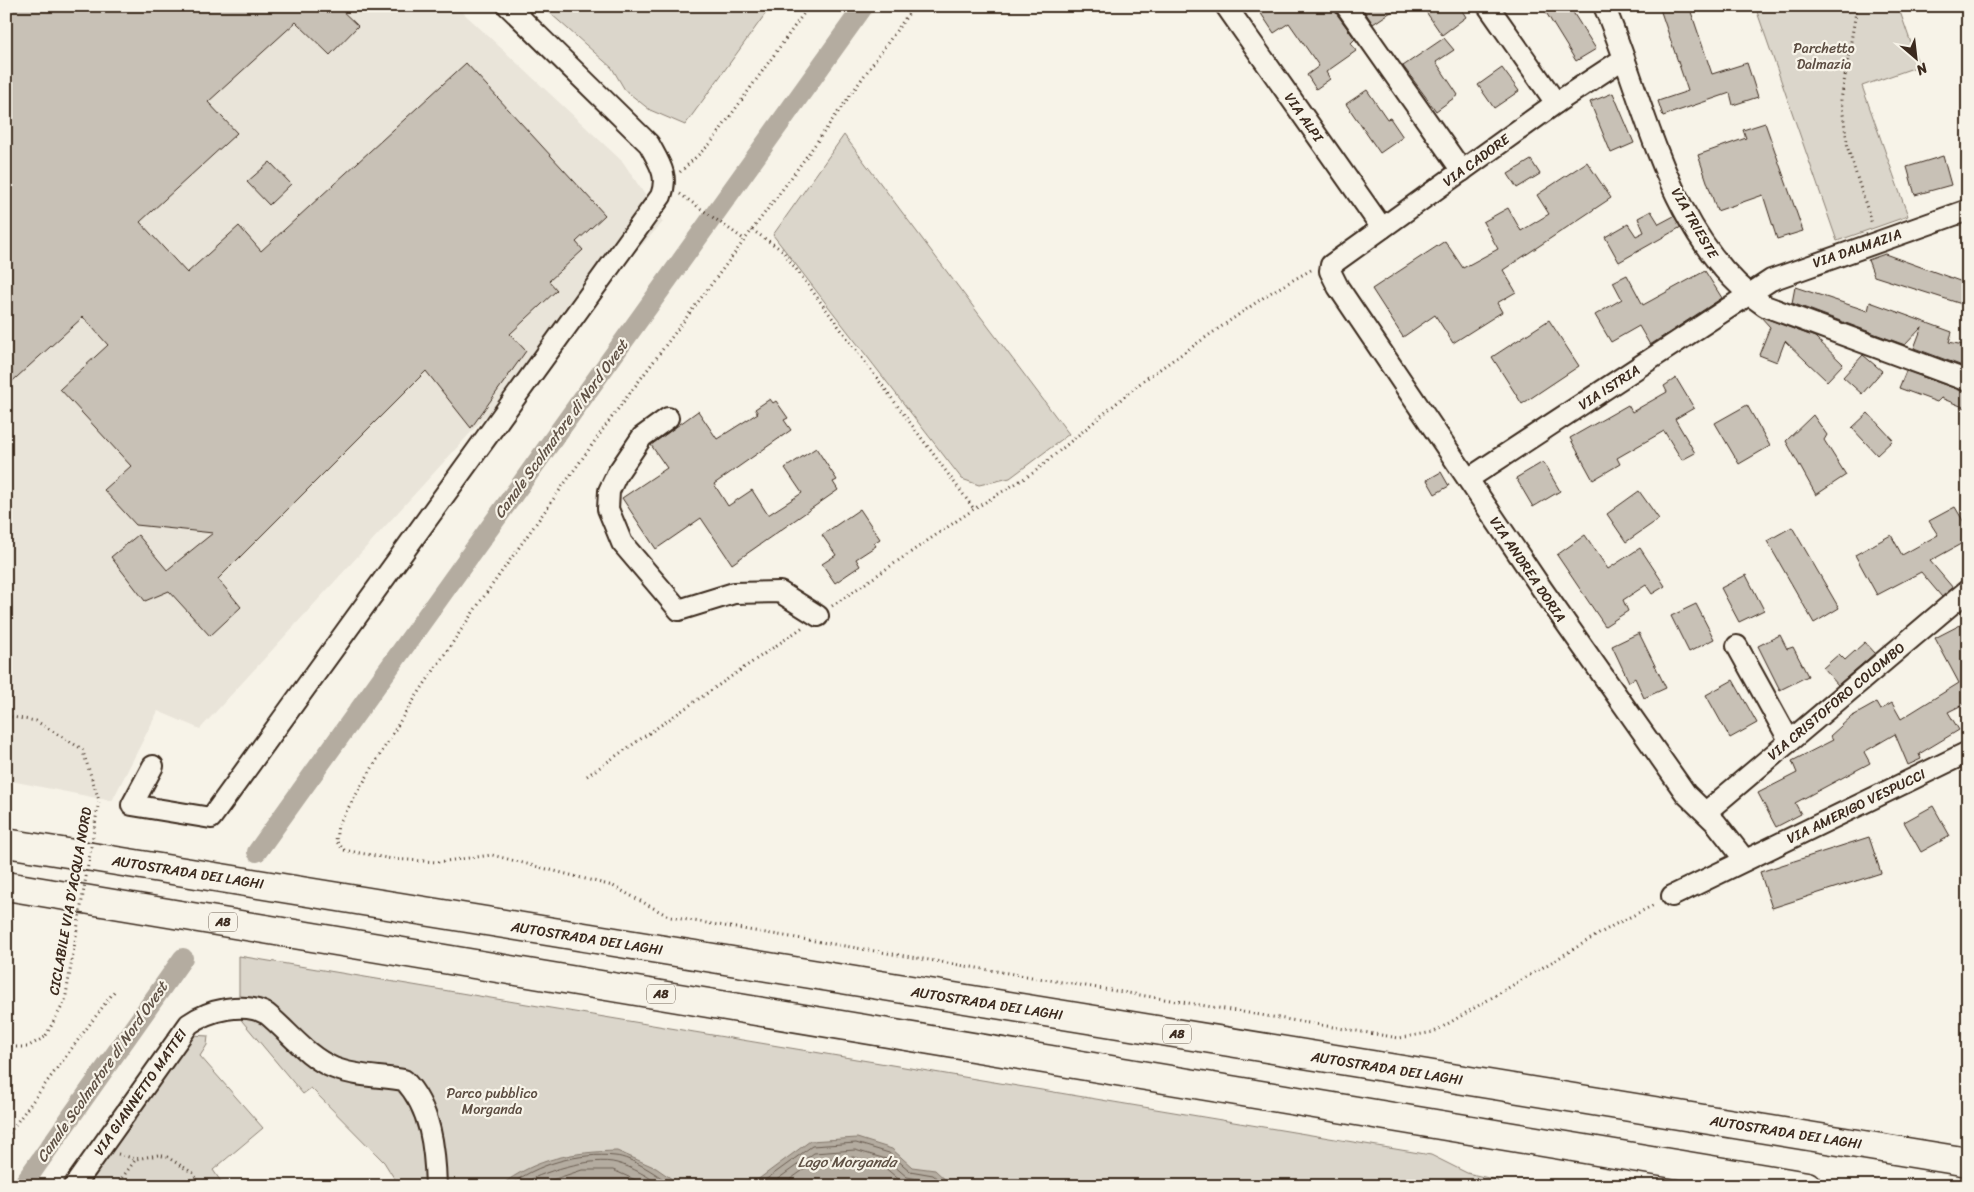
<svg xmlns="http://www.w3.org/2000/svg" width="1974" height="1192" font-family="Sriracha,sans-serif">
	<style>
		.built { fill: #e9e4d9 }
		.green { fill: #dbd6cb; stroke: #8b8074 }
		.water { fill: #b4aca0; stroke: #84786c }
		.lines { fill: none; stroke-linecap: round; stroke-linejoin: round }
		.shore { stroke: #6b5e52; stroke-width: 1 }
		.canal { stroke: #b4aca0; stroke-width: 20 }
		.building { fill: #c8c1b6; stroke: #3b2a1e }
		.minor-casing { stroke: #3b2a1e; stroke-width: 24 }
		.highway-casing { stroke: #3b2a1e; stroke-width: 31 }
		.path { stroke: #3b2a1e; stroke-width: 3; stroke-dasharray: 1 4; stroke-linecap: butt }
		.minor { stroke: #f7f3e8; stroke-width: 20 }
		.highway { stroke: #f7f3e8; stroke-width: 28 }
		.path-bridge { stroke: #3b2a1e; stroke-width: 3; stroke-dasharray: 1 4; stroke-linecap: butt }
		.labels { text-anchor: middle; stroke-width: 4.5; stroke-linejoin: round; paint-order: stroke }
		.shield { fill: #f7f3e8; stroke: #73665b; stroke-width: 1 }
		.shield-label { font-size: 12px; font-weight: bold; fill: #3b2a1e }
		.park-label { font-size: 14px; fill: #5b4c41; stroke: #f7f3e8 }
		.street-label { font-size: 14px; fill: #3b2a1e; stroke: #f7f3e8 }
		.water-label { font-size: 15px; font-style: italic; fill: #5f5145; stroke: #f7f3e8 }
	</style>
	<rect width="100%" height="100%" fill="#f7f3e8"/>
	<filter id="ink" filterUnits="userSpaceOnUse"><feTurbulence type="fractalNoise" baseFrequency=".02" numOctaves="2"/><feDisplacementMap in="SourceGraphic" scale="10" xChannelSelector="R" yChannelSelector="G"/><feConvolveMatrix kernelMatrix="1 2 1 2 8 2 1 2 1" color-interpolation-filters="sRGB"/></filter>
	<g filter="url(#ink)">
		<polygon class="built" points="6,6 456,6 623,162 663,222 200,729 158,711 112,801 6,780"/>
		<g class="green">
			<polygon points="542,6 771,6 685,125 650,110 625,90 612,68"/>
			<polygon points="1755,6 1898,6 1919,66 1862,86 1908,216 1837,241"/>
			<polygon points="844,135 1069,434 1010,478 979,485 962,479 773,235"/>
			<polygon points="239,956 1431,1155 1467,1173 1497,1180 1500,1186 399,1186 384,1162 311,1088 303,1094 242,1021 239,1011"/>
			<polygon points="191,1035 208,1036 207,1045 200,1056 263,1128 213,1170 224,1186 85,1186"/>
		</g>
		<g class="water">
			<polygon points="857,1138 892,1149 912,1167 935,1170 952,1186 743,1186 756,1181 810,1141"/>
			<path d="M 617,1151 L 656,1168 L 682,1186 L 500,1186 C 536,1158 573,1152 617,1151 Z"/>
		</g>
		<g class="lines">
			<g class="shore">
				<path d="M 509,1186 C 536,1164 580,1152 615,1156 C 632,1157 659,1176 673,1186"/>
				<path d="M 519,1186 C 539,1172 593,1156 617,1163 C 632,1167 649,1177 662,1186"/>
				<polyline points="534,1186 582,1170 613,1170 649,1186"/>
				<polyline points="757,1186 812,1146 856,1143 889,1153 910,1171 933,1175 946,1186"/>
				<polyline points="768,1186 814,1153 855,1150 886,1159 907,1177 930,1181 936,1186"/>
				<polyline points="781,1186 817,1160 854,1157 883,1166 902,1182 912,1186"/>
			</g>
			<g class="canal">
				<polyline points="257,852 864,6"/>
				<polyline points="22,1186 183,958"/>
			</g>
		</g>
		<g class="building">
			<polygon points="6,6 337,6 358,26 330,55 296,22 208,102 237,133 140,222 187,273 239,226 261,251 466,63 605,215 576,242 583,250 549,281 557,290 510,334 526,351 471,428 426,371 218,579 241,607 210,636 169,591 145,601 111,557 138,535 167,570 213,533 136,525 104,490 131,466 60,389 108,345 83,317 6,387"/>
			<polygon points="1256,6 1334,6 1336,13 1355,39 1351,43 1356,51 1326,72 1330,79 1316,89 1307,75 1319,66 1289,23 1274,33"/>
			<polygon points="1361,6 1400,6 1373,24"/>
			<polygon points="1422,6 1459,6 1466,17 1442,35"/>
			<polygon points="1542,6 1569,6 1596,49 1576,61"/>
			<polygon points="1659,6 1689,6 1712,74 1747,63 1758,97 1733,105 1730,93 1663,116 1658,101 1688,91"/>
			<polygon points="1444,38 1454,50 1436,62 1458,95 1436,111 1403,66"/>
			<polygon points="1502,68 1519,91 1494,108 1478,85"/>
			<polygon points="1367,90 1387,119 1390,118 1403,137 1380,153 1346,104"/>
			<polygon points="1613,93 1634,143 1611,153 1590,102"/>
			<polygon points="1765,123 1803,231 1777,239 1763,195 1717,211 1698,155 1746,138 1743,130"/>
			<polygon points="1943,156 1951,185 1915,195 1907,167"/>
			<polygon points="1531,160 1540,174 1517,188 1508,174"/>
			<polygon points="270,162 291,184 269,205 247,182"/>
			<polygon points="1587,162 1611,198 1503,270 1516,292 1497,303 1502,312 1453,343 1435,315 1403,337 1372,289 1445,241 1463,268 1498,249 1483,222 1508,208 1521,231 1549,214 1537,195"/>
			<polygon points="1651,211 1659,224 1674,216 1681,227 1619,262 1605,237 1628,224 1636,236 1644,232 1638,218"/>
			<polygon points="1885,254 1968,284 1968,306 1874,276 1868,260"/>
			<polygon points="1705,271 1722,298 1650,345 1639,326 1611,342 1595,315 1622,299 1613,282 1627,275 1643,305"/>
			<polygon points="1795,287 1868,311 1870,302 1952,332 1949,342 1968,346 1968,368 1914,348 1922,327 1905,345 1792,303"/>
			<polygon points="1760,316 1815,337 1843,364 1827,381 1785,341 1777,362 1759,355 1770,327"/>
			<polygon points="1549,320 1579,366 1522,404 1492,357"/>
			<polygon points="1863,355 1882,371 1862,394 1843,377"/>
			<polygon points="1906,371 1968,393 1968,409 1941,398 1937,402 1899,388"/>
			<polygon points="1676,378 1694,408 1675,419 1695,453 1682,460 1664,431 1617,458 1620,464 1593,480 1570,438 1628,405 1632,412 1667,392 1664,386"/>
			<polygon points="770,399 773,403 776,401 788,418 784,420 791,430 714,484 728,506 752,490 768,515 802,493 785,468 816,448 837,480 833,482 838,490 732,564 701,518 656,549 622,498 667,468 651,445 698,411 717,439 758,413 755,409"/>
			<polygon points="1747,405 1770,446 1739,464 1715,423"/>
			<polygon points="1868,413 1893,440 1877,455 1852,428"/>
			<polygon points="1813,415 1827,435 1824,440 1846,475 1816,495 1786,441"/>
			<polygon points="1543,462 1560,491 1533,507 1516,478"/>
			<polygon points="1441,472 1449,486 1435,494 1427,480"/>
			<polygon points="1639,491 1659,519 1626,542 1607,514"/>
			<polygon points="1955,507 1968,529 1968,540 1930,561 1953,588 1942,597 1921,572 1877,595 1855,555 1891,535 1902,555 1938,535 1929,521"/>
			<polygon points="860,509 880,539 874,543 876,546 856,559 860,566 835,583 822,564 836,555 822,535"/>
			<polygon points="1792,527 1839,608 1814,623 1767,541"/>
			<polygon points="1585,535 1608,569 1640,548 1665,586 1652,594 1646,585 1623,600 1628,611 1605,626 1557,555"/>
			<polygon points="1746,575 1764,610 1739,622 1721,588"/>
			<polygon points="1696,604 1714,639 1689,652 1671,616"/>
			<polygon points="1968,621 1968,702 1948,712 1959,730 1919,754 1921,759 1908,765 1895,734 1864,752 1870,763 1795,803 1801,814 1776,827 1758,793 1797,773 1792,761 1833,740 1830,736 1851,717 1876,703 1880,710 1892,703 1901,719 1959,683 1935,638"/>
			<polygon points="1639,633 1666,688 1644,698 1635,678 1629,682 1612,646"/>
			<polygon points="1780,635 1787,649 1793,647 1808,676 1780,690 1758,646"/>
			<polygon points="1865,642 1875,653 1838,685 1823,668 1839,654 1845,660"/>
			<polygon points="1733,680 1757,723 1730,738 1706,695"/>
			<polygon points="1933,806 1950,836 1921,852 1904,822"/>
			<polygon points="1869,837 1881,873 1772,908 1760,872"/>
		</g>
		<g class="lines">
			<g class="minor-casing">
				<g id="minor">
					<polyline points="1226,6 1382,228"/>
					<polyline points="1346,6 1462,171"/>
					<polyline points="1488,6 1556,103"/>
					<path d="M 1604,6 C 1647,106 1669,241 1765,306 L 1968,381"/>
					<polyline points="1623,59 1556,103 1331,265 1330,271 1338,287 1542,589 1686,794 1716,823 1745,860"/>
					<polyline points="668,418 642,437 617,474 609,491 608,509 622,543 679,610 734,593 780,592 818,616"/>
					<polyline points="1468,479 1771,280 1968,210"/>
					<polyline points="1737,646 1789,740"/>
					<path d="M 153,766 L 132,805 L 211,818 L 661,196 C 669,175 659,163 649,144 L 508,6"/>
					<polyline points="1706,812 1968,590"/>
					<polyline points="1672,896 1968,752"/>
					<path d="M 74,1186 L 189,1024 C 209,1010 244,1001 267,1014 C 289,1032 307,1057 334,1068 C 357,1077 381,1076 404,1080 C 431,1108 435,1149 436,1186"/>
				</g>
			</g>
			<g class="highway-casing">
				<g id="highway">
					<polyline points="6,843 1968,1162"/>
					<polyline points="6,886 1807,1186"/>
				</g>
			</g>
			<g class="path">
				<polyline points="914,6 791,178 612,417 480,602 405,713 338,825 336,841 344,850 392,859 438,862 492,855 613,886 670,917 1399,1038 1434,1032 1614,925 1656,904"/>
				<polyline points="1857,6 1841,100 1848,149 1872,224"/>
				<polyline points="680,172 711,143 809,6"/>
				<polyline points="680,194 745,240"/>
				<polyline points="752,230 782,250 974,509"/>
				<polyline points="832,606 974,509 1033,473 1144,380 1270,293 1311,270"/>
				<polyline points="587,776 803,627"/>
				<polyline points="6,1047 27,1047 45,1037"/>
				<polyline points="6,1137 116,989"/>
				<polyline points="118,1154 136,1159 158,1155 167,1157 193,1173 201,1186"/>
				<polyline points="116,1186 136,1159"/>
			</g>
			<use href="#minor" class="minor"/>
			<use href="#highway" class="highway"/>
			<polyline class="path-bridge" points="6,716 36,721 82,749 99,800 65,1001 45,1037"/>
		</g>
	</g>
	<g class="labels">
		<g class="shield">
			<rect x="209" y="912.5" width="28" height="19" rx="4"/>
			<rect x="647" y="984.5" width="28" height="19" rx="4"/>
			<rect x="1163" y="1024.5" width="28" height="19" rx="4"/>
		</g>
		<g class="shield-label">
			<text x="223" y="926">A8</text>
			<text x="661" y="998">A8</text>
			<text x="1177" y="1038">A8</text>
		</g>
		<g class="park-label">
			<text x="1824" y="53">Parchetto<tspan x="1824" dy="16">Dalmazia</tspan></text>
			<text x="492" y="1098">Parco pubblico<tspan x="492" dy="16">Morganda</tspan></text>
		</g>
		<g class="street-label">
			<text transform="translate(1304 117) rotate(55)" y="5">VIA ALPI</text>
			<text transform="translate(1476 160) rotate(-36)" y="5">VIA CADORE</text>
			<text transform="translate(1695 223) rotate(60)" y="5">VIA TRIESTE</text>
			<text transform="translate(1857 248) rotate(-19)" y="5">VIA DALMAZIA</text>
			<text transform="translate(1609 387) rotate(-33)" y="5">VIA ISTRIA</text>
			<text transform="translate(1528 569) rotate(56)" y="5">VIA ANDREA DORIA</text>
			<text transform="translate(1836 701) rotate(-40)" y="5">VIA CRISTOFORO COLOMBO</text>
			<text transform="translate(1856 806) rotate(-26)" y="5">VIA AMERIGO VESPUCCI</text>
			<text transform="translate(188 872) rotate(9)" y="5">AUTOSTRADA DEI LAGHI</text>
			<text transform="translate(70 901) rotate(-80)" y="5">CICLABILE VIA D’ACQUA NORD</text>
			<text transform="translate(587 938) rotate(9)" y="5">AUTOSTRADA DEI LAGHI</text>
			<text transform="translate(987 1003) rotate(9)" y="5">AUTOSTRADA DEI LAGHI</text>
			<text transform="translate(1387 1068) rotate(9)" y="5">AUTOSTRADA DEI LAGHI</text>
			<text transform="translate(140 1092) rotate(-55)" y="5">VIA GIANNETTO MATTEI</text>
			<text transform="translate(1786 1132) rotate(9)" y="5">AUTOSTRADA DEI LAGHI</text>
		</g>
		<g class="water-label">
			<text transform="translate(561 429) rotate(-54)" y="5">Canale Scolmatore di Nord Ovest</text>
			<text transform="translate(102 1072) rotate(-55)" y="5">Canale Scolmatore di Nord Ovest</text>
			<text x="847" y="1167">Lago Morganda</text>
		</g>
	</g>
	<rect width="1974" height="1192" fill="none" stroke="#f7f3e8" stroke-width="25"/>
	<rect x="12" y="12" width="1949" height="1167" fill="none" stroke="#3b2a1e" stroke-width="2" filter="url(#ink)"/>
	<g transform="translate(1916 58) rotate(152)" stroke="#f7f3e8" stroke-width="4" paint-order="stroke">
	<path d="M0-4L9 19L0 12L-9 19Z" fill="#3b2a1e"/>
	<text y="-8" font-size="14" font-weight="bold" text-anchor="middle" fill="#3b2a1e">N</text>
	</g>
</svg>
